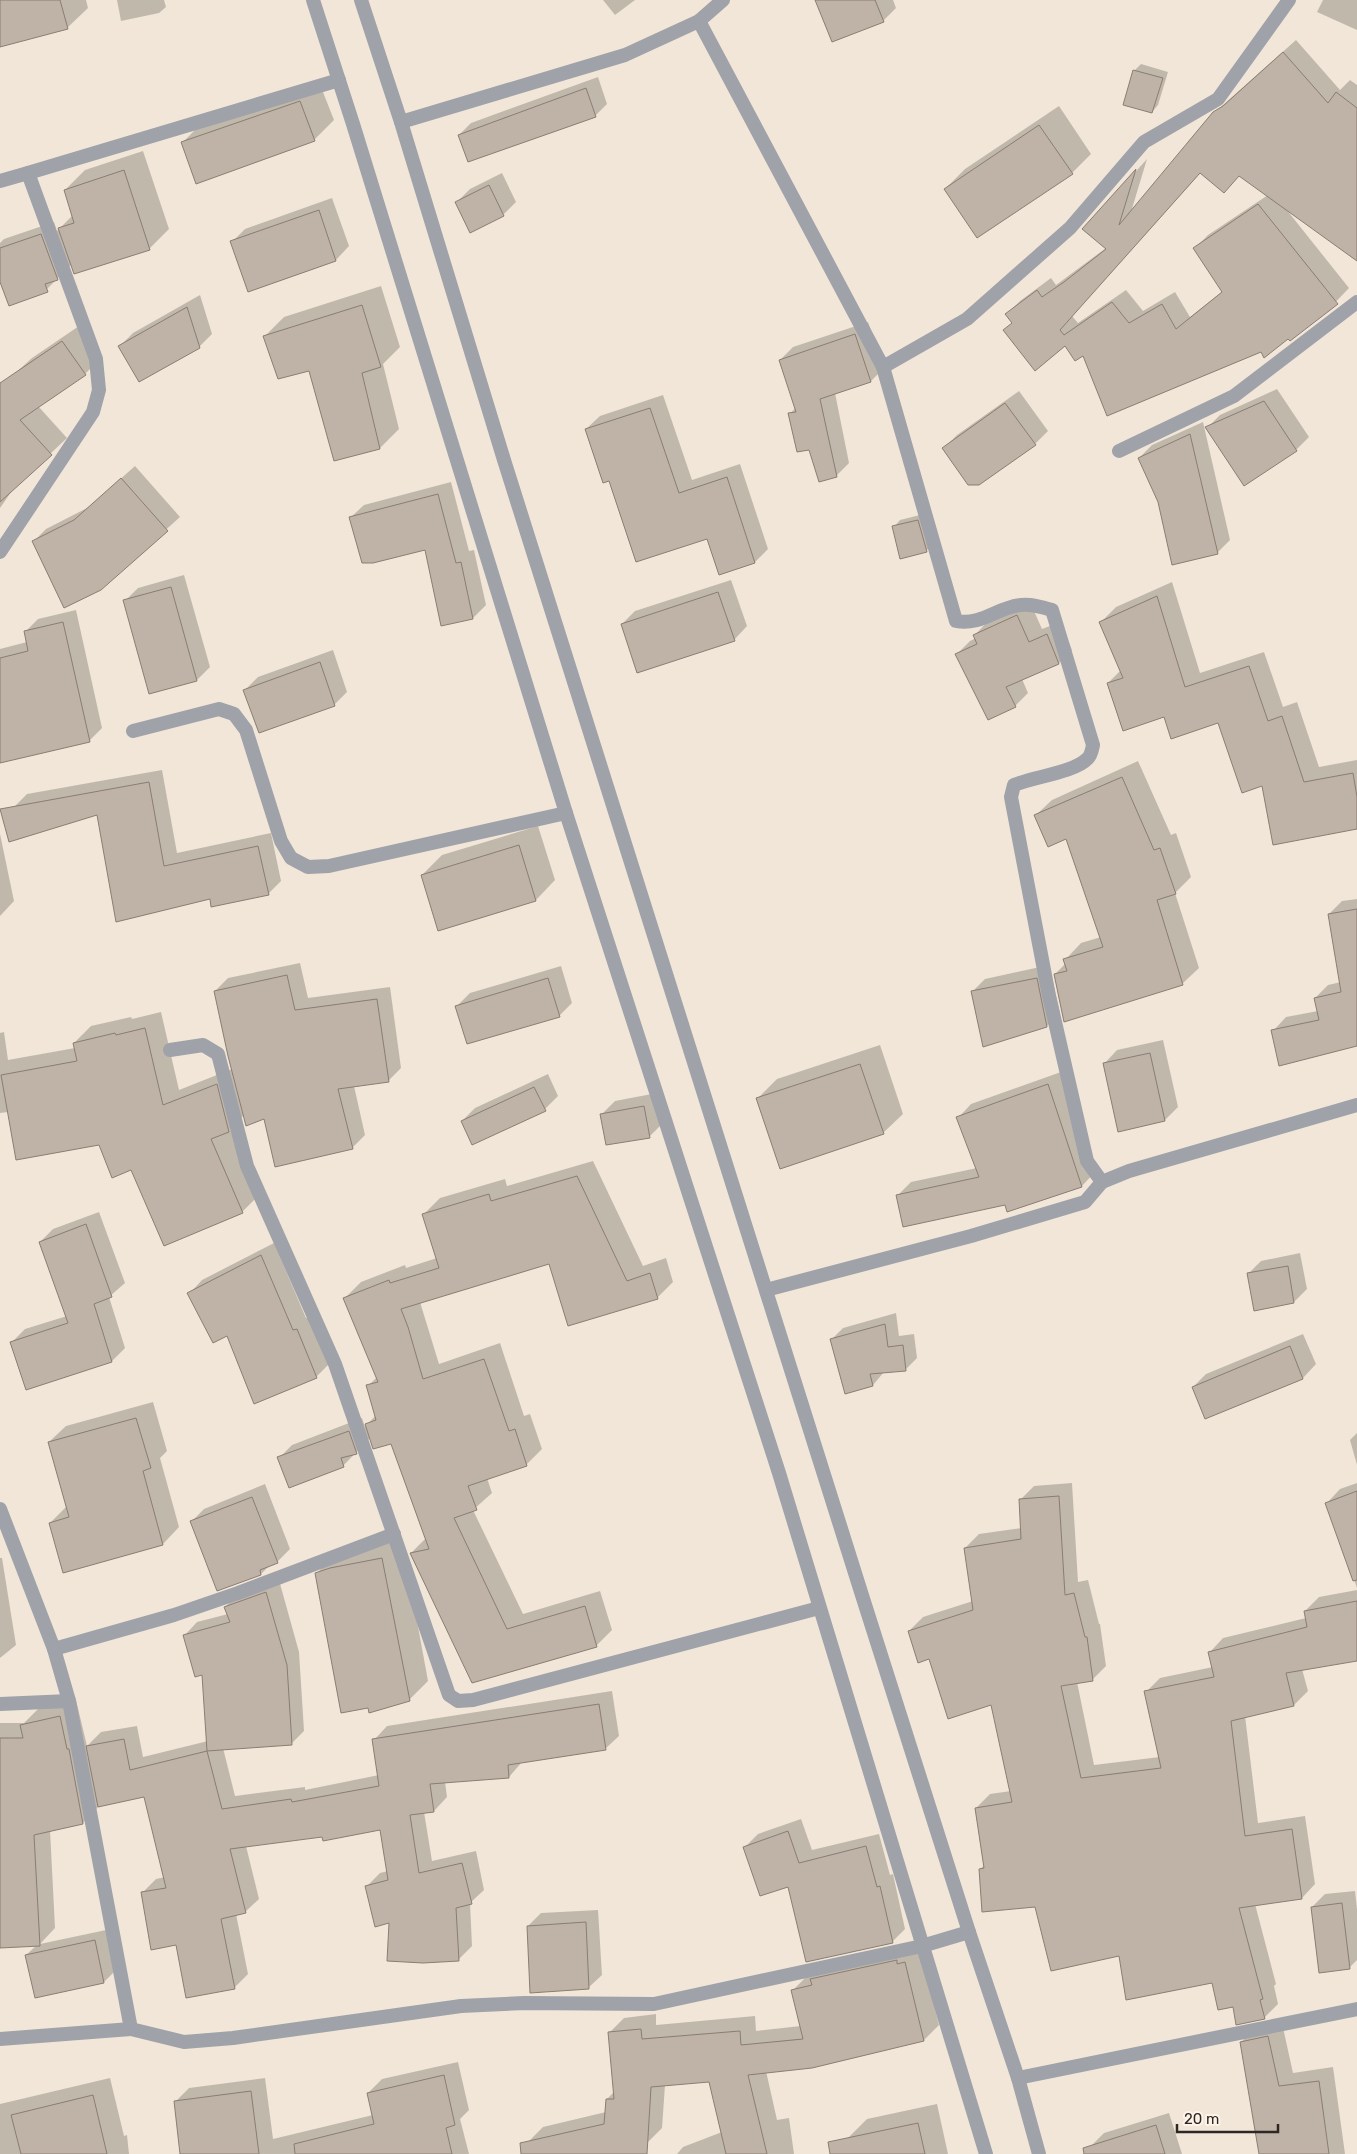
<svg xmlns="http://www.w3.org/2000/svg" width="1357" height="2154" font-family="Rubik,sans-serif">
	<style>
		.shadow { fill: #0003; fill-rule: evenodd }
		.building { fill: #bfb2a6; stroke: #8a7d72 }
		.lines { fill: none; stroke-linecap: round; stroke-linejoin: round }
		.minor { stroke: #9fa2a9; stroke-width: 14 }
		.tertiary { stroke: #9fa2a9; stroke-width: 14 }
	</style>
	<rect width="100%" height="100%" fill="#f2e6d8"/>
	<g class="shadow">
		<polygon points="0,0 86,0 88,8 67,28 0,46"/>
		<polygon points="117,0 164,0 166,7 159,13 121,21"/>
		<polygon points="603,0 635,0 615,15"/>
		<polygon points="816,0 893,0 896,8 883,21"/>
		<polygon points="1323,0 1357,0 1357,30 1317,12"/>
		<path d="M 1296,40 L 1340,90 L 1350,80 L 1357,85 L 1357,259 L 1286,209 L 1349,288 L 1328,310 L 1288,337 L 1262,350 L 1083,354 L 1013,322 L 1007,314 L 1020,301 L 1051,278 L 1056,285 L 1106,248 L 1084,229 L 1147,159 L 1131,212 L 1214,113 ZM 1201,172 L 1240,175 L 1268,195 L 1208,235 L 1195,248 L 1223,291 L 1190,317 L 1175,292 L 1143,311 L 1126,290 L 1078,323 L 1072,316 Z"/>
		<polygon points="1141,64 1168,72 1158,105 1152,112 1134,71"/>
		<polygon points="598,77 607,104 595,116 459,135 471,123"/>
		<polygon points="319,82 334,120 314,140 182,143 202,123"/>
		<polygon points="1059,106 1091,154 1072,173 945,189 965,169"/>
		<polygon points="143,151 169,229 149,249 72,264 44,292 0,278 0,243 4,239 54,222 57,231 73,215 65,190 85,170"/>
		<polygon points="502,173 516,202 503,215 457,202 470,189"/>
		<polygon points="332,198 349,246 336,260 248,290 232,242 245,229"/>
		<polygon points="381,286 400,347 383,364 399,429 380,448 335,459 310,370 265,336 284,317"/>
		<polygon points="200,295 212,334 199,347 120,346 133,333"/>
		<polygon points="868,322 884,368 871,381 835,393 849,463 836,476 809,448 790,414 796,407 780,360 793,347"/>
		<polygon points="79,326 101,358 85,374 38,406 67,438 14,488 0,508 0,387 32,358"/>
		<polygon points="1277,389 1309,437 1296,450 1207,428 1220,415"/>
		<polygon points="1019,391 1048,431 1035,444 944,448 957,435"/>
		<polygon points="663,395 692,480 740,464 768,549 755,562 720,574 708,537 610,480 586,429 600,416"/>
		<polygon points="1203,422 1230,540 1217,553 1159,501 1139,458 1152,445"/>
		<polygon points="135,466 180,517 100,589 33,542 46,529 89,507"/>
		<polygon points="451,482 469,551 474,550 486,605 473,618 426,548 350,518 364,505"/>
		<polygon points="924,514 933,544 926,551 894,527 900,520"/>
		<polygon points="184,575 210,667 197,680 125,601 138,588"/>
		<polygon points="731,580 747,626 734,640 622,624 635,611"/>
		<polygon points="1172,582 1200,673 1264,652 1283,707 1297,702 1319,767 1357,760 1357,828 1262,785 1219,721 1165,715 1108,683 1121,670 1101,622 1116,607"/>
		<polygon points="1030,602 1042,629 1060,622 1072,650 1059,663 1022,679 1028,693 1015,706 957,654 970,641 976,638 974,636 987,622"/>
		<polygon points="76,610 102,728 89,741 0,761 0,649 27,642 25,632 38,619"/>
		<polygon points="333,650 347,692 334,705 245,690 258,677"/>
		<polygon points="1138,761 1171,835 1176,833 1191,877 1175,893 1199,968 1182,984 1055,974 1066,963 1065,960 1081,943 1101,937 1067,837 1035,816 1052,800"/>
		<polygon points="162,770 177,853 271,833 281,881 268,894 211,898 117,921 98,813 14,807 27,794"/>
		<polygon points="538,826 555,880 536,900 422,875 442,855"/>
		<polygon points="0,834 14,901 0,916"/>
		<polygon points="1357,899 1357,1045 1273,1031 1286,1017 1318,1011 1315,998 1328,985 1341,982 1329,914 1342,901"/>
		<polygon points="300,963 308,998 390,987 401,1068 388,1081 354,1086 365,1135 352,1148 265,1117 244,1115 230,1129 259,1195 242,1212 132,1168 100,1144 8,1112 0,1113 0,1033 4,1032 8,1060 75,1048 74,1043 91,1026 131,1017 132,1019 161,1012 179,1090 232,1069 215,991 228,978"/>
		<polygon points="1049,965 1060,1013 1047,1026 972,992 985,979"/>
		<polygon points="561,966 572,1003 559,1016 457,1006 470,993"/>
		<polygon points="1163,1040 1178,1107 1165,1120 1119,1130 1104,1064 1117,1050"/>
		<polygon points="880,1045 903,1114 883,1133 758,1098 777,1079"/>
		<polygon points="1061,1072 1095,1172 1082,1186 1008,1211 1005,1204 898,1195 911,1182 977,1168 958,1118 971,1104"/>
		<polygon points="548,1074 558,1096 545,1109 462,1121 475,1108"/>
		<polygon points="657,1093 663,1123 650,1136 602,1114 615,1101"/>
		<polygon points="593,1161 643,1266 666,1258 673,1282 657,1298 550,1262 420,1302 439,1364 500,1343 524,1416 530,1414 542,1449 526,1465 487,1478 492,1493 473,1510 523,1614 600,1591 612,1630 596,1646 473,1682 411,1553 426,1538 392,1442 371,1437 343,1466 279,1458 292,1445 362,1418 365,1427 376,1415 368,1386 377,1377 345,1298 361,1282 405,1265 406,1268 437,1258 424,1214 440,1198 505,1179 507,1186"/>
		<polygon points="99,1212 125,1283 109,1297 125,1348 112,1361 27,1388 12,1342 25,1329 67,1316 40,1242 53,1229"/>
		<polygon points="274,1243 306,1318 310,1317 329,1364 316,1377 227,1334 189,1294 202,1280"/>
		<polygon points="1300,1253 1307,1289 1294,1302 1248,1274 1261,1261"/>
		<polygon points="896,1313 899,1336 914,1334 917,1358 905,1370 884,1372 873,1385 846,1392 832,1339 843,1328"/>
		<polygon points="1303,1334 1316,1364 1303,1378 1206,1418 1193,1387 1206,1374"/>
		<polygon points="153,1402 167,1451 160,1458 179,1527 163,1544 64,1572 50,1523 67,1506 49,1442 66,1426"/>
		<polygon points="1357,1433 1357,1465 1350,1440"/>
		<polygon points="1072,1483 1078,1582 1088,1580 1099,1624 1100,1624 1106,1666 1092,1680 1077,1682 1094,1765 1160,1757 1146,1692 1160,1678 1213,1667 1210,1652 1223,1638 1306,1618 1305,1611 1319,1597 1357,1590 1357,1660 1302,1669 1308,1691 1294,1705 1245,1716 1258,1823 1305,1816 1315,1884 1302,1898 1255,1904 1276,1984 1274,1986 1278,2004 1264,2018 1234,2005 1212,1982 1120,1955 1036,1906 980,1869 985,1865 976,1808 990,1794 1011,1791 992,1704 929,1658 909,1631 923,1617 973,1601 965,1548 979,1534 1022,1528 1020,1500 1034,1486"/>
		<polygon points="1357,1483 1357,1588 1327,1503 1340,1489"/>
		<polygon points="265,1484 290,1549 277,1562 270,1565 261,1574 191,1522 204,1509"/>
		<polygon points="402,1539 428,1681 409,1700 316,1574 336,1554"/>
		<polygon points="0,1558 2,1558 16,1645 0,1658"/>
		<polygon points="279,1580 299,1652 304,1731 291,1744 223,1748 235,1796 305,1787 305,1790 379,1775 374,1740 387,1726 612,1691 619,1736 605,1749 522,1762 509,1777 445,1782 447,1797 434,1811 424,1812 432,1861 476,1851 484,1890 470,1903 472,1946 458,1960 391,1922 367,1886 380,1873 388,1871 381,1829 246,1846 259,1899 245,1912 236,1914 248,1974 234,1988 177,1944 143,1892 156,1879 165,1877 145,1796 99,1806 83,1823 50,1830 55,1928 40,1944 106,1930 115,1971 104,1982 26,1955 37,1945 0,1946 0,1723 24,1723 38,1709 76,1700 87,1746 101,1732 137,1726 143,1757 208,1741 203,1674 184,1636 197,1622 228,1614 225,1607 238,1594"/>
		<polygon points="801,1819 812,1850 879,1834 890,1875 893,1874 905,1929 892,1942 789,1885 745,1847 758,1834"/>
		<polygon points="1355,1891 1357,1909 1357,1960 1349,1968 1312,1907 1325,1894"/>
		<polygon points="598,1910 602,1975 588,1988 528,1926 541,1913"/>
		<polygon points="919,1948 939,2025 924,2040 766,2071 777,2120 789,2118 794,2154 677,2154 683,2147 722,2132 710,2081 665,2085 662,2128 647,2143 624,2154 531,2154 528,2142 543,2127 606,2112 607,2099 615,2091 609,2033 624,2018 656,2014 656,2025 755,2016 756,2031 801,2026 793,1990 808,1975"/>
		<polygon points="1282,2023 1293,2073 1333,2067 1345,2154 1260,2154 1241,2042 1256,2028"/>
		<polygon points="458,2062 469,2110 460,2119 469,2154 223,2154 175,2102 189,2088 265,2078 273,2139 373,2115 368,2093 382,2079"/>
		<polygon points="110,2078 124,2136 127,2135 129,2154 0,2154 0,2104"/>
		<polygon points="937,2104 948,2154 850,2154 847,2139 867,2119"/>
		<polygon points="1169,2113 1182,2154 1094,2154 1091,2146 1104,2133"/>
	</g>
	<g class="building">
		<polygon points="0,0 60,0 68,29 0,47"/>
		<polygon points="815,0 875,0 884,22 832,42"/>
		<polygon points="1283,52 1328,103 1336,92 1357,108 1357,261 1239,176 1224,193 1200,173 1060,330 1064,335 1112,302 1129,323 1162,304 1176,329 1222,292 1193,248 1258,204 1338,304 1290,341 1288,339 1264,358 1261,352 1107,416 1083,356 1075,361 1065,346 1035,371 1003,330 1012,323 1005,314 1037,290 1042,297 1064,282 1106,249 1082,229 1136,169 1119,225 1213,112 1223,106"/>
		<polygon points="1133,70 1163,78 1152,113 1123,105"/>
		<polygon points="586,88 596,117 468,162 458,135"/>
		<polygon points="300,101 315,141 196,184 181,142"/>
		<polygon points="1039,125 1073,174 977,238 944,189"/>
		<polygon points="124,170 150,250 74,274 58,228 74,223 64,190"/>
		<polygon points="489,185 504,216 470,233 455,202"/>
		<polygon points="319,210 336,261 248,292 230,241"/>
		<polygon points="41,234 58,280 45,284 48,292 9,306 0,282 0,248"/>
		<polygon points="362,305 381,367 362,373 380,449 334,461 309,371 278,379 263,336"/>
		<polygon points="187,307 200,348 139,382 118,346"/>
		<polygon points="855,334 871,382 820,399 837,477 819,482 809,450 797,452 788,413 796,412 779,360"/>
		<polygon points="62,341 86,375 20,420 52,455 0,502 0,383"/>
		<polygon points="1264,401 1297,451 1244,486 1205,427"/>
		<polygon points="1005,403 1036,445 979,485 968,485 942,448"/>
		<polygon points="650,408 679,493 727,477 755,563 719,575 707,539 636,562 609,481 603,483 585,429"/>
		<polygon points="1190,434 1218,554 1172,565 1158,502 1138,458"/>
		<polygon points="121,478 168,531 101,590 64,608 32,541 74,520"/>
		<polygon points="438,494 456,563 461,562 473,619 441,626 425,550 373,563 362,563 349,517"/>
		<polygon points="918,520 927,552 900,559 892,526"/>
		<polygon points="171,587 197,681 149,694 123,600"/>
		<polygon points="718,592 735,641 637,673 621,624"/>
		<polygon points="1157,596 1185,687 1249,666 1268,721 1282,716 1304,782 1353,773 1357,797 1357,829 1273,845 1262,786 1242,793 1218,723 1171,739 1164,717 1123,731 1107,683 1123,678 1099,622"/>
		<polygon points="1017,615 1029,642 1047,634 1059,664 1006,687 1016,707 988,720 955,654 977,644 973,635"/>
		<polygon points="63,622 90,742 0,763 0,658 28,651 24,631"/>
		<polygon points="320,662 335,706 259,733 243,690"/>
		<polygon points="1122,777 1154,850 1160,848 1176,894 1157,900 1183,985 1064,1022 1054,974 1067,971 1063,959 1103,947 1066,839 1048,847 1034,815"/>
		<polygon points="149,782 164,866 258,846 269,895 211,907 210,899 116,922 97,815 9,842 0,809"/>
		<polygon points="519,845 536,901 438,931 421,875"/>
		<polygon points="1357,909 1357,1046 1279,1066 1271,1030 1319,1020 1314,998 1341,992 1328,914"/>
		<polygon points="287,975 295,1010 377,999 389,1082 338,1089 353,1149 275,1167 264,1119 246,1126 228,1056 214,991"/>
		<polygon points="548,978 560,1017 467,1044 455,1006"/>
		<polygon points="1037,978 1047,1027 983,1047 971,991"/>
		<polygon points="145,1028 163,1105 217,1084 229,1132 211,1139 243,1213 164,1246 131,1170 112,1178 99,1145 16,1160 1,1075 77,1061 73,1043 115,1033 116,1035"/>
		<polygon points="1150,1053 1165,1121 1118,1132 1103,1063"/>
		<polygon points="860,1064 884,1134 780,1169 756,1098"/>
		<polygon points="1048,1084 1082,1187 1007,1212 1005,1205 903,1227 896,1195 979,1177 956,1117"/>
		<polygon points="534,1087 546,1111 472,1145 461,1121"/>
		<polygon points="644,1106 650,1138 606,1145 600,1114"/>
		<polygon points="577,1176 627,1281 650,1273 658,1299 568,1326 549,1264 401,1309 408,1327 423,1379 484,1359 509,1431 515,1429 527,1466 468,1486 477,1510 454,1518 507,1629 585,1606 597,1647 472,1683 410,1553 429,1549 391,1444 373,1449 365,1424 376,1420 366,1385 378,1382 343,1298 389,1280 390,1283 439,1268 422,1214 489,1194 491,1201"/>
		<polygon points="86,1224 112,1297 94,1304 112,1362 26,1390 10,1342 68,1323 39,1242"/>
		<polygon points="261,1255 293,1330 297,1329 317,1378 254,1404 227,1336 213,1343 187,1293"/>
		<polygon points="1288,1266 1294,1303 1254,1311 1247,1273"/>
		<polygon points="885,1324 888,1347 903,1345 906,1371 870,1374 873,1386 845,1394 830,1339"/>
		<polygon points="1290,1346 1303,1379 1205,1419 1192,1387"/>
		<polygon points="136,1418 151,1468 143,1471 163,1545 63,1573 49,1523 69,1517 48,1442"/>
		<polygon points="349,1431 357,1454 341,1458 344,1467 289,1488 277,1457"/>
		<polygon points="1357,1491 1357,1580 1353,1581 1325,1503"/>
		<polygon points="1059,1496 1065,1595 1074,1593 1085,1637 1087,1637 1093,1681 1061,1686 1081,1778 1161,1768 1144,1691 1214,1677 1208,1652 1307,1627 1304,1611 1357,1601 1357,1661 1286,1673 1294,1706 1231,1721 1245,1836 1292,1829 1302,1899 1239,1908 1263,1999 1260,2000 1265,2019 1236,2025 1233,2007 1218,2010 1212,1983 1126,2000 1119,1956 1051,1971 1035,1907 982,1912 979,1869 984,1868 975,1808 1012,1802 991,1705 948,1719 929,1659 918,1663 908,1631 973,1610 964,1548 1021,1539 1019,1499"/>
		<polygon points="252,1497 278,1563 260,1570 261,1575 217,1591 190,1521"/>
		<polygon points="382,1558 410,1701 369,1713 368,1708 341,1713 315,1573 330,1568"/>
		<polygon points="266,1592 287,1665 292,1745 207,1751 202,1675 195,1677 183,1635 230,1622 224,1607"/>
		<polygon points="599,1704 606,1750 508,1765 509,1778 430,1784 434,1812 410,1815 419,1873 462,1863 472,1904 456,1908 459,1961 423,1963 387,1961 389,1923 375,1927 365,1886 388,1880 380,1830 323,1841 322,1837 230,1849 246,1913 221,1919 235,1989 186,1998 176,1945 151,1950 141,1892 166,1888 144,1797 98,1807 86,1746 124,1739 130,1770 207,1751 222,1809 291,1799 292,1802 379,1786 372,1739"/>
		<polygon points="60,1716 67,1749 69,1749 83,1824 34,1835 40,1946 0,1948 0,1738 23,1738 20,1725"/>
		<polygon points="788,1831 799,1863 866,1846 877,1887 880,1886 893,1943 806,1962 788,1887 760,1896 743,1847"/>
		<polygon points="1342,1903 1350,1969 1319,1973 1311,1907"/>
		<polygon points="586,1922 589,1989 530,1993 527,1926"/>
		<polygon points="95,1940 104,1983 35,1998 25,1955"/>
		<polygon points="897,1960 897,1964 905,1962 924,2041 812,2068 748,2075 767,2154 726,2154 709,2082 651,2087 647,2154 521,2154 520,2143 604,2124 606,2099 614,2099 608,2032 641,2029 642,2039 740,2031 741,2045 803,2039 791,1990 812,1985 810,1979"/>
		<polygon points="1268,2036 1279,2086 1319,2081 1329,2154 1259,2154 1240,2042"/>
		<polygon points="444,2075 455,2125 446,2128 452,2154 295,2154 294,2144 374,2124 367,2093"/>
		<polygon points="251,2091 259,2154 180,2154 174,2101"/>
		<polygon points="93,2095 107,2154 21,2154 11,2115"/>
		<polygon points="918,2123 925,2154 830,2154 828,2142"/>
		<polygon points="1156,2125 1165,2154 1084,2154 1083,2148"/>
	</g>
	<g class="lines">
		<g class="minor">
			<path d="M 699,21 L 883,367 L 956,621 C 981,626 998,607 1021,605 C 1032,604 1042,607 1052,610 L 1093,745 C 1092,750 1091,756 1087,759 C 1075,772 1033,777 1014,785 L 1011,797 L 1049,996 L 1087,1161 L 1102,1182"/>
			<polyline points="401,122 625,55 699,21 723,0"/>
			<polyline points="0,181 28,173"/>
			<polyline points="883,367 967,319 1070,228 1144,142 1218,99 1289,0"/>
			<polyline points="1119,451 1234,396 1357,302"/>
			<polyline points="0,552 93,412 99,390 96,359 28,173 339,80"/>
			<polyline points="133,731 219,709 234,714 246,730 281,841 291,858 308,867 329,866 566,813"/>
			<polyline points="170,1050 203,1045 218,1054 247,1166 335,1364 449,1695 458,1701 473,1700 819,1608"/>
			<polyline points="766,1290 971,1236 1085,1202 1102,1182 1129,1171 1357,1105"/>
			<polyline points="0,1509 54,1649 69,1701 131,2029 184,2042 233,2038 461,2006 524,2003 654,2004 922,1946 969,1932"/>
			<polyline points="54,1649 174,1615 238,1593 394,1534"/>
			<polyline points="0,1704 69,1701"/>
			<polyline points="0,2039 131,2029"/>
			<polyline points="1018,2078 1357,2009"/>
		</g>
		<g class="tertiary">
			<polyline points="313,0 353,124 566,813 779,1473 986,2154"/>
			<polyline points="361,0 401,122 504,460 861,1592 969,1932 1018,2078 1039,2154"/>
		</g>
	</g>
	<path d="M1177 2124v8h101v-8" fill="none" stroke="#2d2823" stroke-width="2.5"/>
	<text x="1184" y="2124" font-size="15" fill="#2d2823" stroke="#fdf3e8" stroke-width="4" paint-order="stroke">20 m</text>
</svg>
